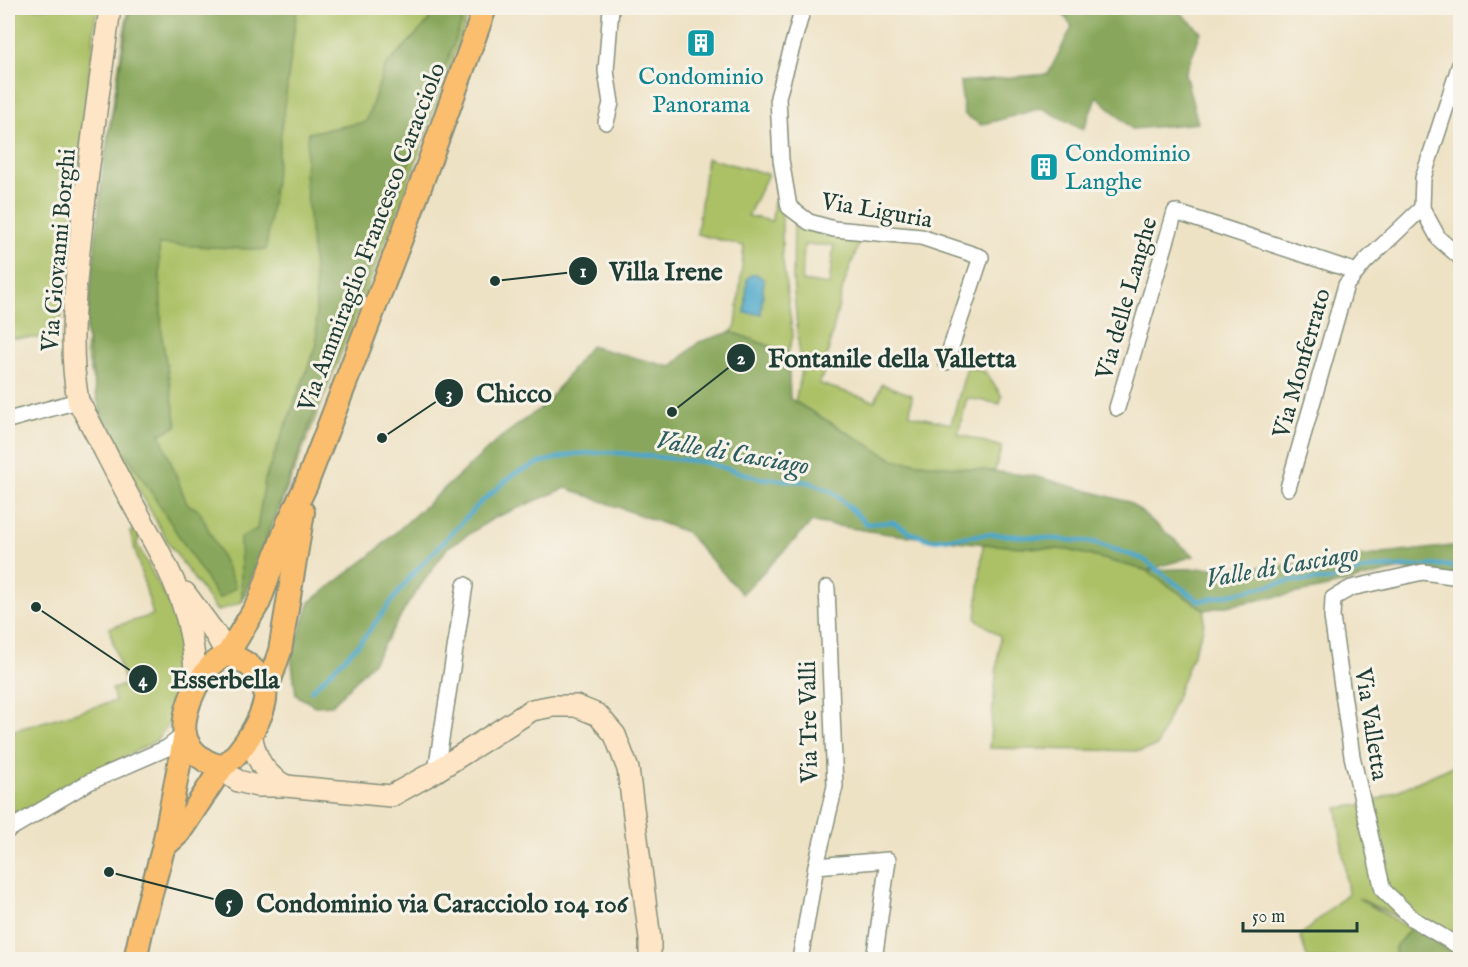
<svg xmlns="http://www.w3.org/2000/svg" width="1468" height="967" font-family="'IM FELL English',serif">
	<style>
		.green { fill: #acc166; stroke: #667f4d; stroke-width: 1.5; fill-rule: evenodd }
		.forest { fill: #89a75b; stroke: #547248; stroke-width: 1.5 }
		.water { fill: #4ca7ca; stroke: #36727f; stroke-width: 1.5 }
		.lines { fill: none; stroke-linecap: round; stroke-linejoin: round }
		.stream { stroke: #4ca7ca; stroke-width: 4.5 }
		.street-casing { stroke: #86907c; stroke-width: 18 }
		.secondary-casing { stroke: #86907c; stroke-width: 24 }
		.primary-casing { stroke: #86907c; stroke-width: 26 }
		.street { stroke: #fff; stroke-width: 15 }
		.secondary { stroke: #fde5c5; stroke-width: 21 }
		.primary { stroke: #fbbe6e; stroke-width: 22 }
		.labels { text-anchor: middle; stroke-width: 6; stroke-linejoin: round; paint-order: stroke }
		.culture-label { font-size: 24px; fill: #0d838f; stroke: #f7f3e8 }
		.street-label { font-size: 24px; fill: #1f3d34; stroke: #f7f3e8 }
		.water-label { font-size: 26px; font-style: italic; fill: #2c5d61; stroke: #f7f3e8 }
		.leader { fill: none; stroke: #1f3d34; stroke-width: 2 }
		.callout-dot { fill: #1f3d34; stroke: #f7f3e8; stroke-width: 2 }
		.mark-label { font-size: 18px; text-anchor: middle; font-weight: bold; fill: #fff }
		.callout-label { font-size: 26px; text-anchor: middle; font-weight: bold; fill: #1f3d34; stroke: #f7f3e8; stroke-width: 6; stroke-linejoin: round; paint-order: stroke }
	</style>
	<rect width="100%" height="100%" fill="#f7f3e8"/>
	<filter id="ink" filterUnits="userSpaceOnUse"><feTurbulence type="fractalNoise" baseFrequency=".0167" numOctaves="2"/><feDisplacementMap in="SourceGraphic" scale="12" xChannelSelector="R" yChannelSelector="G"/><feConvolveMatrix kernelMatrix="1 2 1 2 8 2 1 2 1" color-interpolation-filters="sRGB"/></filter>
	<filter id="wash" filterUnits="userSpaceOnUse"><feTurbulence type="fractalNoise" baseFrequency=".008" numOctaves="4" result="noise"/><feDisplacementMap in="SourceGraphic" scale="24" xChannelSelector="R" yChannelSelector="G"/><feGaussianBlur stdDeviation="1.35" result="paint"/><feColorMatrix in="noise" values="0 0 0 0 0 0 0 0 0 0 0 0 0 0 0 0 0 1.4 0 .05"/><feComposite in="paint" operator="in"/></filter>
	<g filter="url(#wash)">
		<rect width="100%" height="100%" fill="#eee2c5"/>
		<g class="green">
			<polygon points="8,8 97,8 59,338 8,338"/>
			<polygon points="128,8 471,8 397,213 242,602 217,611 169,544 130,474 103,422 86,352 103,169"/>
			<polygon points="707,158 768,174 748,216 772,221 774,201 782,200 782,255 793,337 788,353 731,332 736,326 744,246 697,234"/>
			<path d="M 794,218 L 800,221 L 806,229 L 860,241 L 843,287 L 822,378 L 820,378 L 820,384 L 875,401 L 882,384 L 912,395 L 910,415 L 951,424 L 967,367 L 985,372 L 1002,396 L 1000,404 L 967,398 L 958,434 L 1002,447 L 994,472 L 894,460 L 795,402 L 801,374 L 793,280 ZM 804,245 L 834,245 L 829,285 L 802,281 Z"/>
			<polygon points="136,530 139,537 137,544 179,622 184,653 182,684 172,719 157,740 8,820 8,732 115,701 112,689 125,685 109,628 153,615 130,532"/>
			<polygon points="983,544 1069,550 1145,570 1205,610 1203,629 1157,746 1142,751 989,748 1000,636 976,619"/>
			<polygon points="1460,763 1460,947 1358,898 1410,929 1395,947 1396,959 1308,959 1300,936 1348,893 1337,808 1368,804"/>
		</g>
		<g class="forest">
			<polygon points="130,8 297,8 266,250 159,244 162,338 177,426 160,434 187,504 199,510 236,587 219,599 135,467 103,422 96,393 86,332 103,169"/>
			<polygon points="433,8 467,8 392,210 242,602 240,538 257,529 265,479 317,344 315,281 305,173 308,133 366,122 385,67 428,22"/>
			<polygon points="1059,8 1176,8 1201,32 1185,74 1198,123 1132,129 1097,96 1083,130 1042,108 981,125 964,114 960,82 1048,74 1072,27"/>
			<polygon points="731,332 788,353 790,399 894,460 1034,476 1129,502 1194,556 1148,570 1279,566 1460,545 1460,586 1453,580 1400,569 1319,589 1205,610 1145,570 1069,550 995,545 889,534 812,522 742,594 686,532 566,488 494,518 448,547 409,602 374,661 332,705 315,706 296,695 291,656 310,602 371,555 500,438 546,404 590,346 671,367 699,342"/>
			<polygon points="1410,929 1423,931 1460,951 1460,959 1396,959 1395,947"/>
		</g>
		<polygon class="water" points="757,274 764,280 761,314 745,313 747,279 751,275"/>
		<g class="lines">
			<polyline class="stream" points="311,691 359,644 411,576 480,503 514,474 542,462 574,454 610,452 704,462 759,478 809,482 833,492 867,524 893,522 911,533 932,540 991,534 1093,542 1143,559 1199,601 1290,581 1330,580 1372,568 1442,565 1460,568"/>
		</g>
	</g>
	<g filter="url(#ink)">
		<g class="lines">
			<g class="street-casing">
				<g id="street">
					<polyline points="803,8 778,97 781,160 789,207 809,222 834,229 921,237 981,257 946,362"/>
					<polyline points="1460,64 1423,178 1422,208 1439,239 1460,257"/>
					<polyline points="606,122 611,103 606,71 611,8"/>
					<polyline points="1117,408 1175,212 1357,272"/>
					<polyline points="8,420 78,401"/>
					<polyline points="1288,488 1346,285 1365,262 1422,208"/>
					<polyline points="1460,577 1423,572 1351,588 1333,598 1332,617 1352,756 1383,890 1413,919 1460,947"/>
					<polyline points="436,771 465,585"/>
					<polyline points="8,830 89,782 167,748 185,734"/>
					<polyline points="816,866 888,860 874,960"/>
					<polyline points="800,960 816,866 835,786 827,588"/>
				</g>
			</g>
			<g class="secondary-casing">
				<g id="secondary">
					<path d="M 110,8 C 100,83 89,158 81,233 C 75,288 68,346 78,401 C 96,432 111,464 128,495 C 164,562 197,607 195,688"/>
					<polyline points="185,593 216,635 227,655"/>
					<path d="M 251,733 C 255,758 263,774 286,786"/>
					<polyline points="223,766 228,774 238,781 257,786 286,786 391,796 436,771 532,710 553,706 576,706 598,715 615,735 628,769 650,939 650,960"/>
				</g>
			</g>
			<g class="primary-casing">
				<g id="primary">
					<polyline points="227,655 259,602 288,523 306,485 404,231 485,8"/>
					<path d="M 227,655 C 243,658 261,672 265,689 C 269,711 241,755 223,766 C 207,765 189,752 185,735 C 180,710 203,663 227,655 Z"/>
					<polyline points="265,689 271,677 280,651 303,512"/>
					<polyline points="166,845 179,833 223,766"/>
					<polyline points="135,960 143,923 163,849 185,734"/>
				</g>
			</g>
			<use href="#street" class="street"/>
			<use href="#secondary" class="secondary"/>
			<use href="#primary" class="primary"/>
		</g>
	</g>
	<defs>
		<g id="building-square" transform="scale(1.5)"><rect x="-9" y="-9" width="18" height="18" rx="4" fill="#0f9aa8" stroke="#f7f3e8"/><path d="M-4-6H4V6H1V3H-1V6H-4ZM-2.5-4.3h1.7v1.8h-1.7ZM.8-4.3h1.7v1.8H.8ZM-2.5-1h1.7V.8h-1.7ZM.8-1h1.7V.8H.8Z" fill="#fff"/></g>
	</defs>
	<g fill-rule="evenodd">
		<use href="#building-square" x="701" y="43"/>
		<use href="#building-square" x="1044" y="167"/>
	</g>
	<g class="labels">
		<g class="culture-label">
			<text x="701" y="84">Condominio<tspan x="701" dy="28">Panorama</tspan></text>
			<text x="1065" y="161" text-anchor="start">Condominio<tspan x="1065" dy="28">Langhe</tspan></text>
		</g>
		<g class="street-label">
			<text transform="translate(877 210) rotate(10)" y="8">Via Liguria</text>
			<text transform="translate(371 237) rotate(-69)" y="8">Via Ammiraglio Francesco Caracciolo</text>
			<text transform="translate(58 250) rotate(-85)" y="8">Via Giovanni Borghi</text>
			<text transform="translate(1126 298) rotate(-74)" y="8">Via delle Langhe</text>
			<text transform="translate(1301 363) rotate(-74)" y="8">Via Monferrato</text>
			<text transform="translate(808 722) rotate(-91)" y="8">Via Tre Valli</text>
			<text transform="translate(1372 724) rotate(81)" y="8">Via Valletta</text>
		</g>
		<g class="water-label">
			<text transform="translate(733 452) rotate(10)" y="9">Valle di Casciago</text>
			<text transform="translate(1282 565) rotate(-10)" y="9">Valle di Casciago</text>
		</g>
	</g>
	<path class="leader" d="M495 281L583 271M672 412L741 358M382 438L449 393M36 607L143 679M109 872L229 903"/>
	<g class="callout-dot">
		<circle cx="495" cy="281" r="6"/>
		<circle cx="672" cy="412" r="6"/>
		<circle cx="382" cy="438" r="6"/>
		<circle cx="36" cy="607" r="6"/>
		<circle cx="109" cy="872" r="6"/>
		<circle cx="583" cy="271" r="15"/>
		<circle cx="741" cy="358" r="15"/>
		<circle cx="449" cy="393" r="15"/>
		<circle cx="143" cy="679" r="15"/>
		<circle cx="229" cy="903" r="15"/>
	</g>
	<g class="mark-label">
		<text x="583" y="277">1</text>
		<text x="741" y="364">2</text>
		<text x="449" y="400">3</text>
		<text x="143" y="686">4</text>
		<text x="229" y="909">5</text>
	</g>
	<g class="callout-label">
		<text x="666" y="280">Villa Irene</text>
		<text x="892" y="367">Fontanile della Valletta</text>
		<text x="514" y="402">Chicco</text>
		<text x="225" y="688">Esserbella</text>
		<text x="442" y="912">Condominio via Caracciolo 104 106</text>
	</g>
	<rect width="1468" height="967" fill="none" stroke="#f7f3e8" stroke-width="30"/>
	<path d="M1243 922v9h114v-9" fill="none" stroke="#1f3d34" stroke-width="3"/>
	<text x="1252" y="922" font-size="18" fill="#1f3d34" stroke="#f7f3e8" stroke-width="4.5" paint-order="stroke">50 m</text>
</svg>
